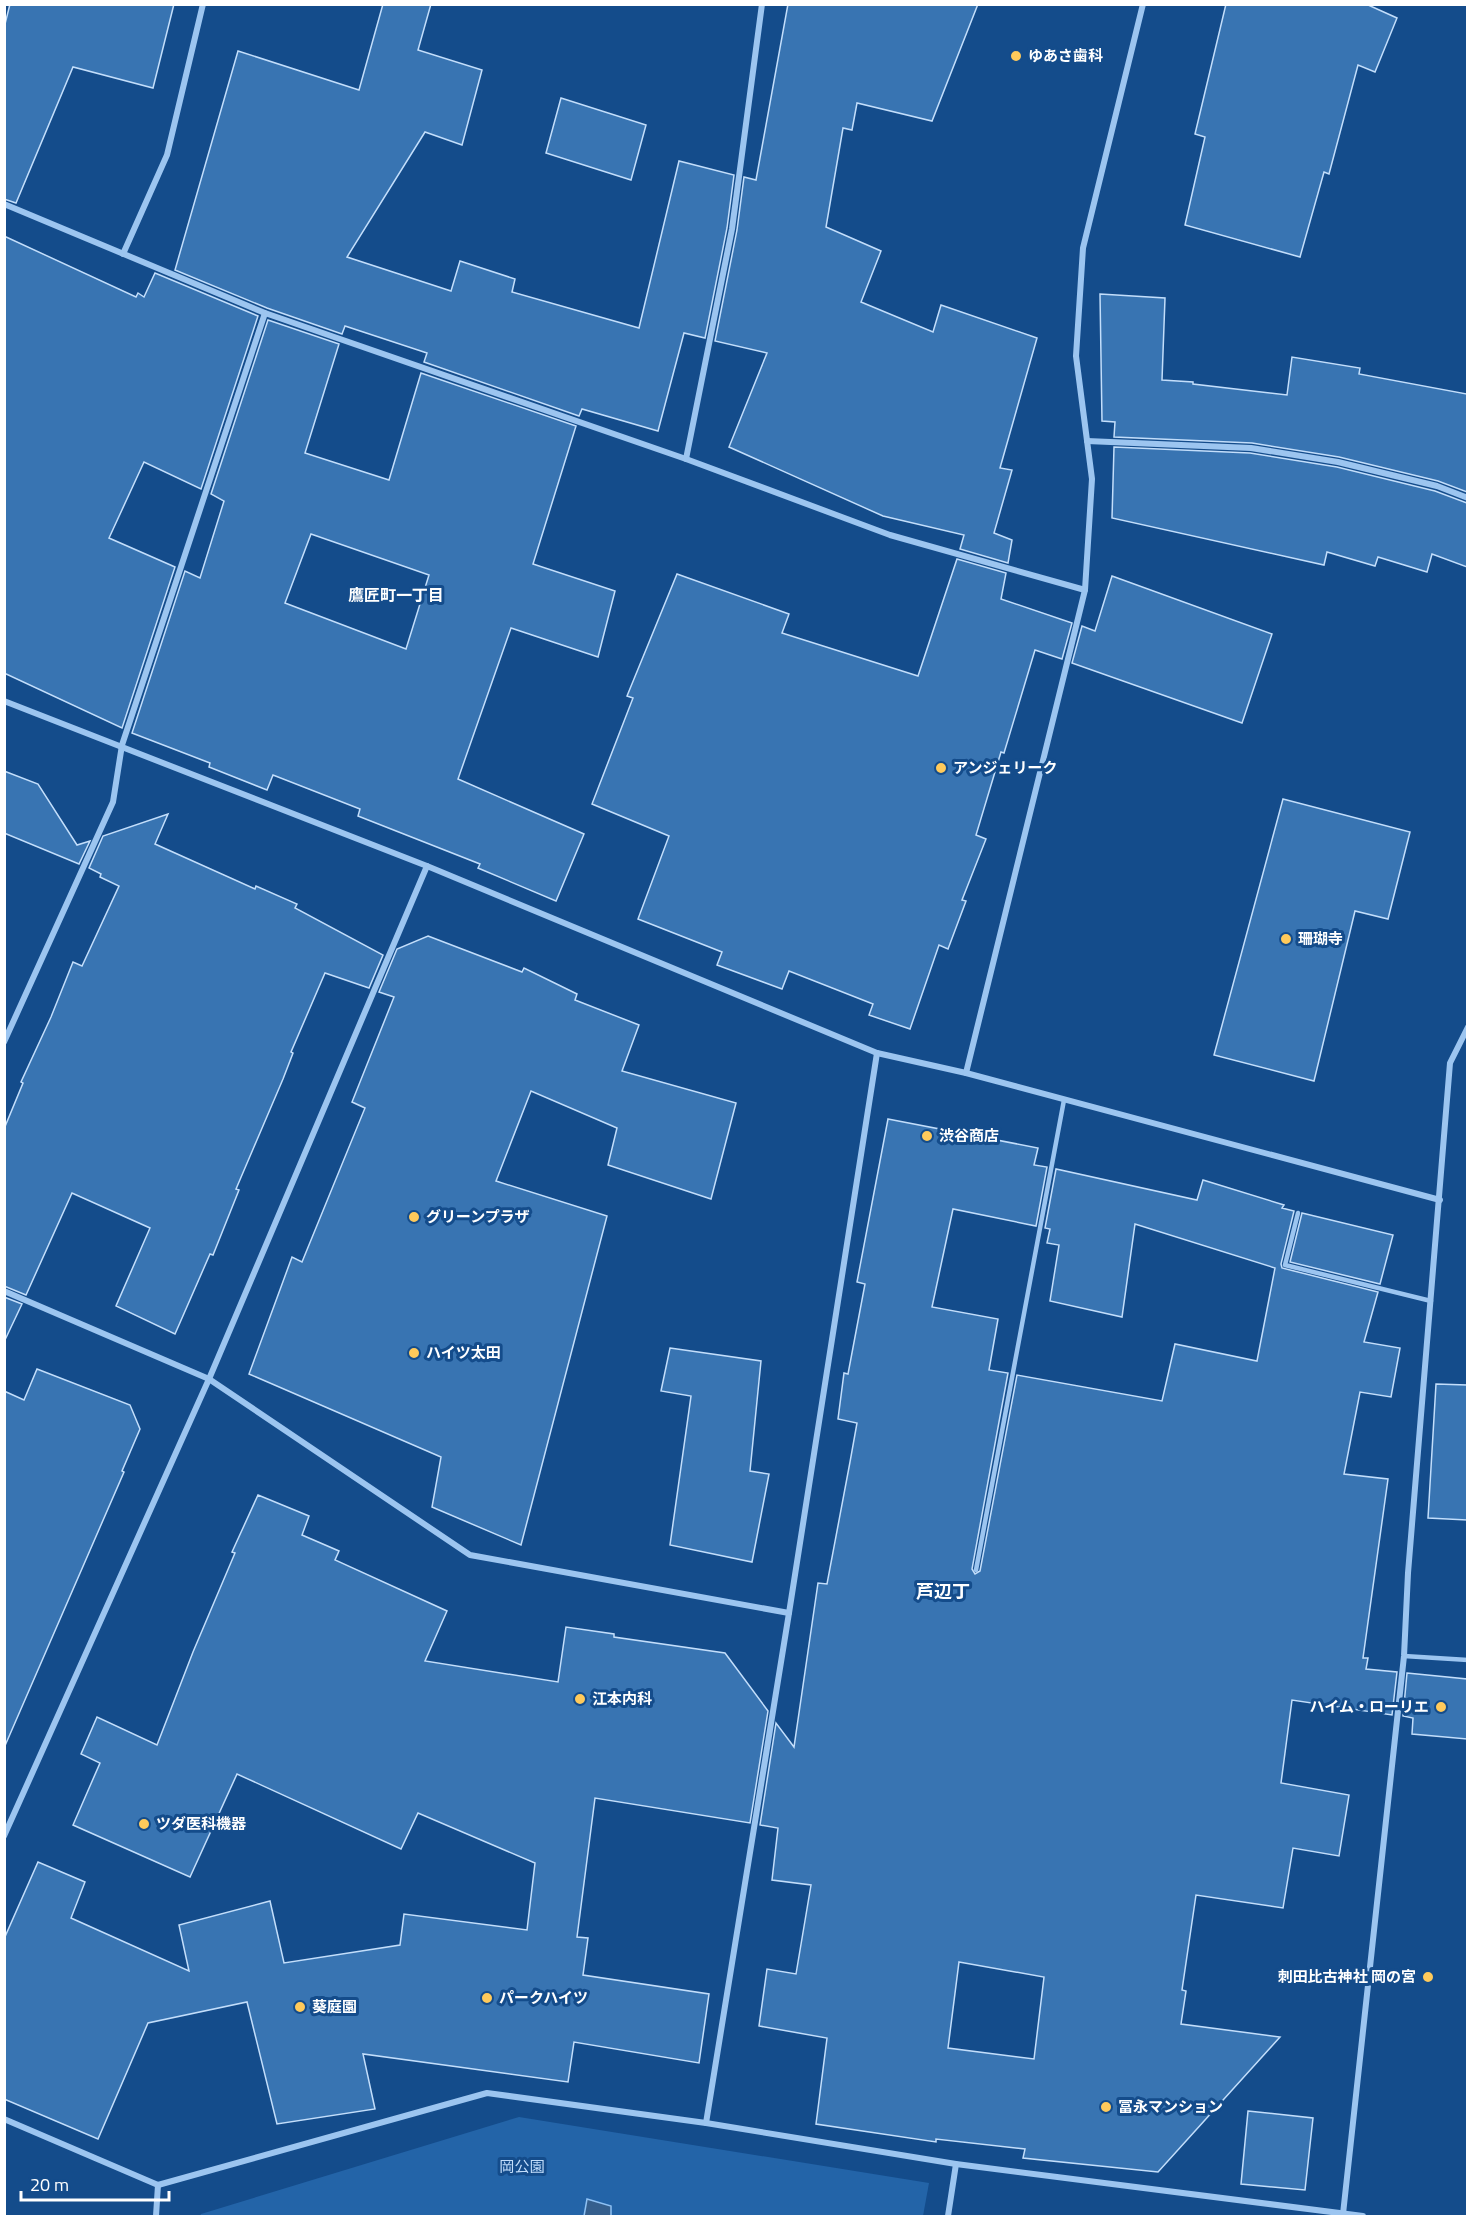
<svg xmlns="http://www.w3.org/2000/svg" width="1472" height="2221" font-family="'Titillium Web','Noto Sans JP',sans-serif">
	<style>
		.green { fill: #2364a8 }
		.water { fill: #355f8d; stroke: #8ec1f3; stroke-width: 1.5 }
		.building { fill: #3874b2; stroke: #c3defb; stroke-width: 1.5; fill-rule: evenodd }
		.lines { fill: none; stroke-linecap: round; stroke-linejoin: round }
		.lane { stroke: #9cc5f0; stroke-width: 4.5 }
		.street { stroke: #9cc5f0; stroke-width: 6 }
		.poi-dot { fill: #ffca5b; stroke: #144c8b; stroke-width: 2 }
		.labels { text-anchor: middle; stroke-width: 6; stroke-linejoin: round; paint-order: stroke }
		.poi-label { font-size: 15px; font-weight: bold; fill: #fff; stroke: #144c8b; text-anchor: start }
		.park-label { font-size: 15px; fill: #c3defb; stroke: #144c8b }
		.neighbourhood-label { font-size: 16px; font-weight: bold; fill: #fff; stroke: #144c8b }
		.quarter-label { font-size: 18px; font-weight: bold; fill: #fff; stroke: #144c8b }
	</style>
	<rect width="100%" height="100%" fill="#144c8b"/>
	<polygon class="green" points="519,2117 929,2183 923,2216 200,2216 201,2214"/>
	<polygon class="water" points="587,2199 611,2206 611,2216 584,2216"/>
	<g class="building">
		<polygon points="10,4 174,4 153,88 73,67 16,203 4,199 4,28"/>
		<polygon points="383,4 431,4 418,50 482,70 462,145 425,132 347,257 451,291 460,261 515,279 512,292 639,328 679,161 734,175 727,228 705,338 684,333 658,431 582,409 579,416 424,362 427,353 345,326 342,334 267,308 175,270 238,51 359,90"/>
		<polygon points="788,4 978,4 932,121 857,103 852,130 843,128 826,227 881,251 861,302 933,332 941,305 1037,338 1000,468 1012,470 994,533 1012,540 1008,563 960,549 964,535 883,516 729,447 767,353 715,341 737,230 744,177 756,180"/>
		<polygon points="1226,4 1366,4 1397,18 1375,72 1358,65 1329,174 1324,172 1300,257 1185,225 1205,137 1195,134"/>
		<polygon points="561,98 646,125 631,180 546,153"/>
		<polygon points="4,236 136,297 138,293 144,297 155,273 258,316 201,489 144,462 109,538 175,567 122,728 4,673"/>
		<polygon points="1100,294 1165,298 1162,380 1193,382 1193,384 1287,395 1292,357 1360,368 1359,374 1467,394 1467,492 1438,481 1339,457 1252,443 1114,437 1115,422 1102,421"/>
		<path d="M 268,320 L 339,344 L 305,453 L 389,480 L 421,373 L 576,426 L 533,564 L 615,591 L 598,657 L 511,628 L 458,779 L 584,834 L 556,901 L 478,868 L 480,864 L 358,816 L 360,809 L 273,775 L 267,790 L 209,767 L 210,763 L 132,733 L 185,571 L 200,578 L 224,501 L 211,494 ZM 311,534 L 429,575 L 406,649 L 285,603 Z"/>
		<polygon points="1114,447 1250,453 1337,467 1435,491 1467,503 1467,567 1432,554 1427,572 1378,557 1375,566 1327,552 1324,565 1112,518"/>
		<polygon points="957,559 1006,573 1001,599 1072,623 1062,659 1035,650 1004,753 1001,752 976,835 986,839 962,900 966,901 948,949 939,945 910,1029 869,1015 873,1004 789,971 782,989 717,965 722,952 638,919 669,836 592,804 633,698 627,696 677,574 789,614 782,633 918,676"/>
		<polygon points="1112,576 1272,634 1242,723 1072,663 1082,626 1095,631"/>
		<polygon points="4,771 38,784 77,845 90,841 79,864 4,833"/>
		<polygon points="1283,799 1410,832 1388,919 1355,911 1314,1081 1214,1055"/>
		<polygon points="168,814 155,844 255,889 256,886 297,904 295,908 383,955 369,988 325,973 291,1052 293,1053 283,1079 236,1189 239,1190 213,1255 210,1254 175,1334 116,1306 150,1228 72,1193 26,1295 4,1286 4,1129 23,1083 21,1082 51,1017 73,962 82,966 119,886 100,877 101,874 89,868 103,836"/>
		<polygon points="428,936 522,972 524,968 577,994 575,1000 639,1025 622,1071 736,1103 711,1199 608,1165 617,1128 531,1091 496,1181 607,1216 521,1545 432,1507 441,1457 249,1374 292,1257 302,1262 365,1108 352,1102 394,997 379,992 397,949"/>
		<path d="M 888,1119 L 1038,1148 L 1034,1165 L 1047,1167 L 1036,1226 L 953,1209 L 932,1307 L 998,1319 L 989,1370 L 1008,1373 L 972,1569 L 975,1574 L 980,1571 L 1017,1375 L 1162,1401 L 1175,1344 L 1257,1361 L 1275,1268 L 1135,1224 L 1122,1317 L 1050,1301 L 1059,1245 L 1047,1243 L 1050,1229 L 1045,1228 L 1056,1169 L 1197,1200 L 1203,1180 L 1284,1205 L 1282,1208 L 1294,1211 L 1281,1264 L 1282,1268 L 1378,1292 L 1364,1342 L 1400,1348 L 1391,1397 L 1360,1392 L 1344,1474 L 1388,1479 L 1363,1658 L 1368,1658 L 1366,1669 L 1397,1672 L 1392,1715 L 1292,1700 L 1281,1783 L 1349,1795 L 1339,1856 L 1293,1848 L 1283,1908 L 1196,1895 L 1182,1990 L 1186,1991 L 1181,2024 L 1280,2037 L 1158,2172 L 1023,2158 L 1025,2149 L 936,2139 L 936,2142 L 816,2124 L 827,2038 L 759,2026 L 767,1969 L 796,1974 L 811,1885 L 772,1880 L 778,1828 L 760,1825 L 776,1723 L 794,1747 L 818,1583 L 827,1584 L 850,1462 L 857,1423 L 838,1419 L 844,1373 L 848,1374 L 865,1284 L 857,1282 ZM 959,1962 L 1044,1977 L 1034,2059 L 948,2048 Z"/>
		<polygon points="1302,1213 1393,1235 1380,1284 1290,1262"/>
		<polygon points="4,1297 22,1304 4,1342"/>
		<polygon points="670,1348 761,1361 750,1471 769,1474 752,1562 670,1545 691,1396 661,1391"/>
		<polygon points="37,1369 130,1405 140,1429 122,1471 124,1472 4,1748 4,1391 24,1400"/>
		<polygon points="1436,1384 1467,1385 1467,1520 1428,1518"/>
		<polygon points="258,1495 309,1516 302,1535 339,1551 335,1560 447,1611 425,1661 558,1682 566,1627 614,1634 614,1637 725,1653 768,1711 750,1823 595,1798 577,1937 588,1938 583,1975 709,1994 699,2063 574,2042 568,2082 363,2054 375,2109 277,2124 247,2002 148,2023 98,2139 4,2099 4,1939 38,1862 85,1882 71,1918 189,1971 179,1925 270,1901 284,1963 400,1945 404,1914 527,1930 535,1863 418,1813 401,1849 237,1774 190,1877 73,1825 100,1763 81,1754 97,1717 157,1745 193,1652 235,1553 232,1552"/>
		<polygon points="1407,1673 1467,1679 1467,1739 1412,1734 1413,1718 1403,1716"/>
		<polygon points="1248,2111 1313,2118 1305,2190 1241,2184"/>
	</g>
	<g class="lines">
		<g class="lane">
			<polyline points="1298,1213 1285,1265 1431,1301"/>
			<polyline points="976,1570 1064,1100"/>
			<polyline points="1404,1656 1468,1660"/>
		</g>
		<g class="street">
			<polyline points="4,204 265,313 686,459 890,535 1085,590"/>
			<polyline points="123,254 167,155 203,4"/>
			<polyline points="1087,441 1251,448 1338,462 1437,486 1468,498"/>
			<polyline points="686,459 732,229 762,4"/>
			<polyline points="4,701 427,866 877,1053 966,1073 1440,1200"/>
			<polyline points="4,1042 113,802 122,745 265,313"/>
			<polyline points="966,1073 1085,590 1092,479 1076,356 1083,248 1143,4"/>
			<polyline points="4,1291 209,1379 470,1555 789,1613"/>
			<polyline points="4,1836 209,1379 427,866"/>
			<polyline points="4,2119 158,2185 487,2093 706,2123 956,2164 1363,2216"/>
			<polyline points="706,2123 789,1613 877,1053"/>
			<polyline points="1343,2214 1404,1656 1408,1573 1450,1063 1468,1027"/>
			<polyline points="156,2216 158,2185"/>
			<polyline points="948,2216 956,2164"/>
		</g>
	</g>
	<g class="poi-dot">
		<circle cx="1016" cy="56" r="6"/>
		<circle cx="941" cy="768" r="6"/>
		<circle cx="1286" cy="939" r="6"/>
		<circle cx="927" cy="1136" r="6"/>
		<circle cx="414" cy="1217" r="6"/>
		<circle cx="414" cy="1353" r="6"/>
		<circle cx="580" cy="1699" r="6"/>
		<circle cx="1441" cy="1707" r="6"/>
		<circle cx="144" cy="1824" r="6"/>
		<circle cx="1428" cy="1977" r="6"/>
		<circle cx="487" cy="1998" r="6"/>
		<circle cx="300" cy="2007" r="6"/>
		<circle cx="1106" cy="2107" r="6"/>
	</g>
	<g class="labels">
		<g class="poi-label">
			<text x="1028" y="61">ゆあさ歯科</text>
			<text x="953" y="773">アンジェリーク</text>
			<text x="1298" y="944">珊瑚寺</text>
			<text x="939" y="1141">渋谷商店</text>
			<text x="426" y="1222">グリーンプラザ</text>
			<text x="426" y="1358">ハイツ太田</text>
			<text x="592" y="1704">江本内科</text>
			<text x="1429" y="1712" text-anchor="end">ハイム・ローリエ</text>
			<text x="156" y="1829">ツダ医科機器</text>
			<text x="1416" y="1982" text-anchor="end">刺田比古神社 岡の宮</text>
			<text x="499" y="2003">パークハイツ</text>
			<text x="312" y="2012">葵庭園</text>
			<text x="1118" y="2112">冨永マンション</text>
		</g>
		<g class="park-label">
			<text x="522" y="2172">岡公園</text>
		</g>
		<g class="neighbourhood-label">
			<text x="396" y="601">鷹匠町一丁目</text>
		</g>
		<g class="quarter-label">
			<text x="943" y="1598">芦辺丁</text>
		</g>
	</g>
	<rect width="1472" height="2221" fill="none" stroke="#ffffff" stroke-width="12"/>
	<path d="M21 2191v9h148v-9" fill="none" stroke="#ffffff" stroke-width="3"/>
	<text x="30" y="2191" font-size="18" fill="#ffffff" stroke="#144c8b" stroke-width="4.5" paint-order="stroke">20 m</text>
</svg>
